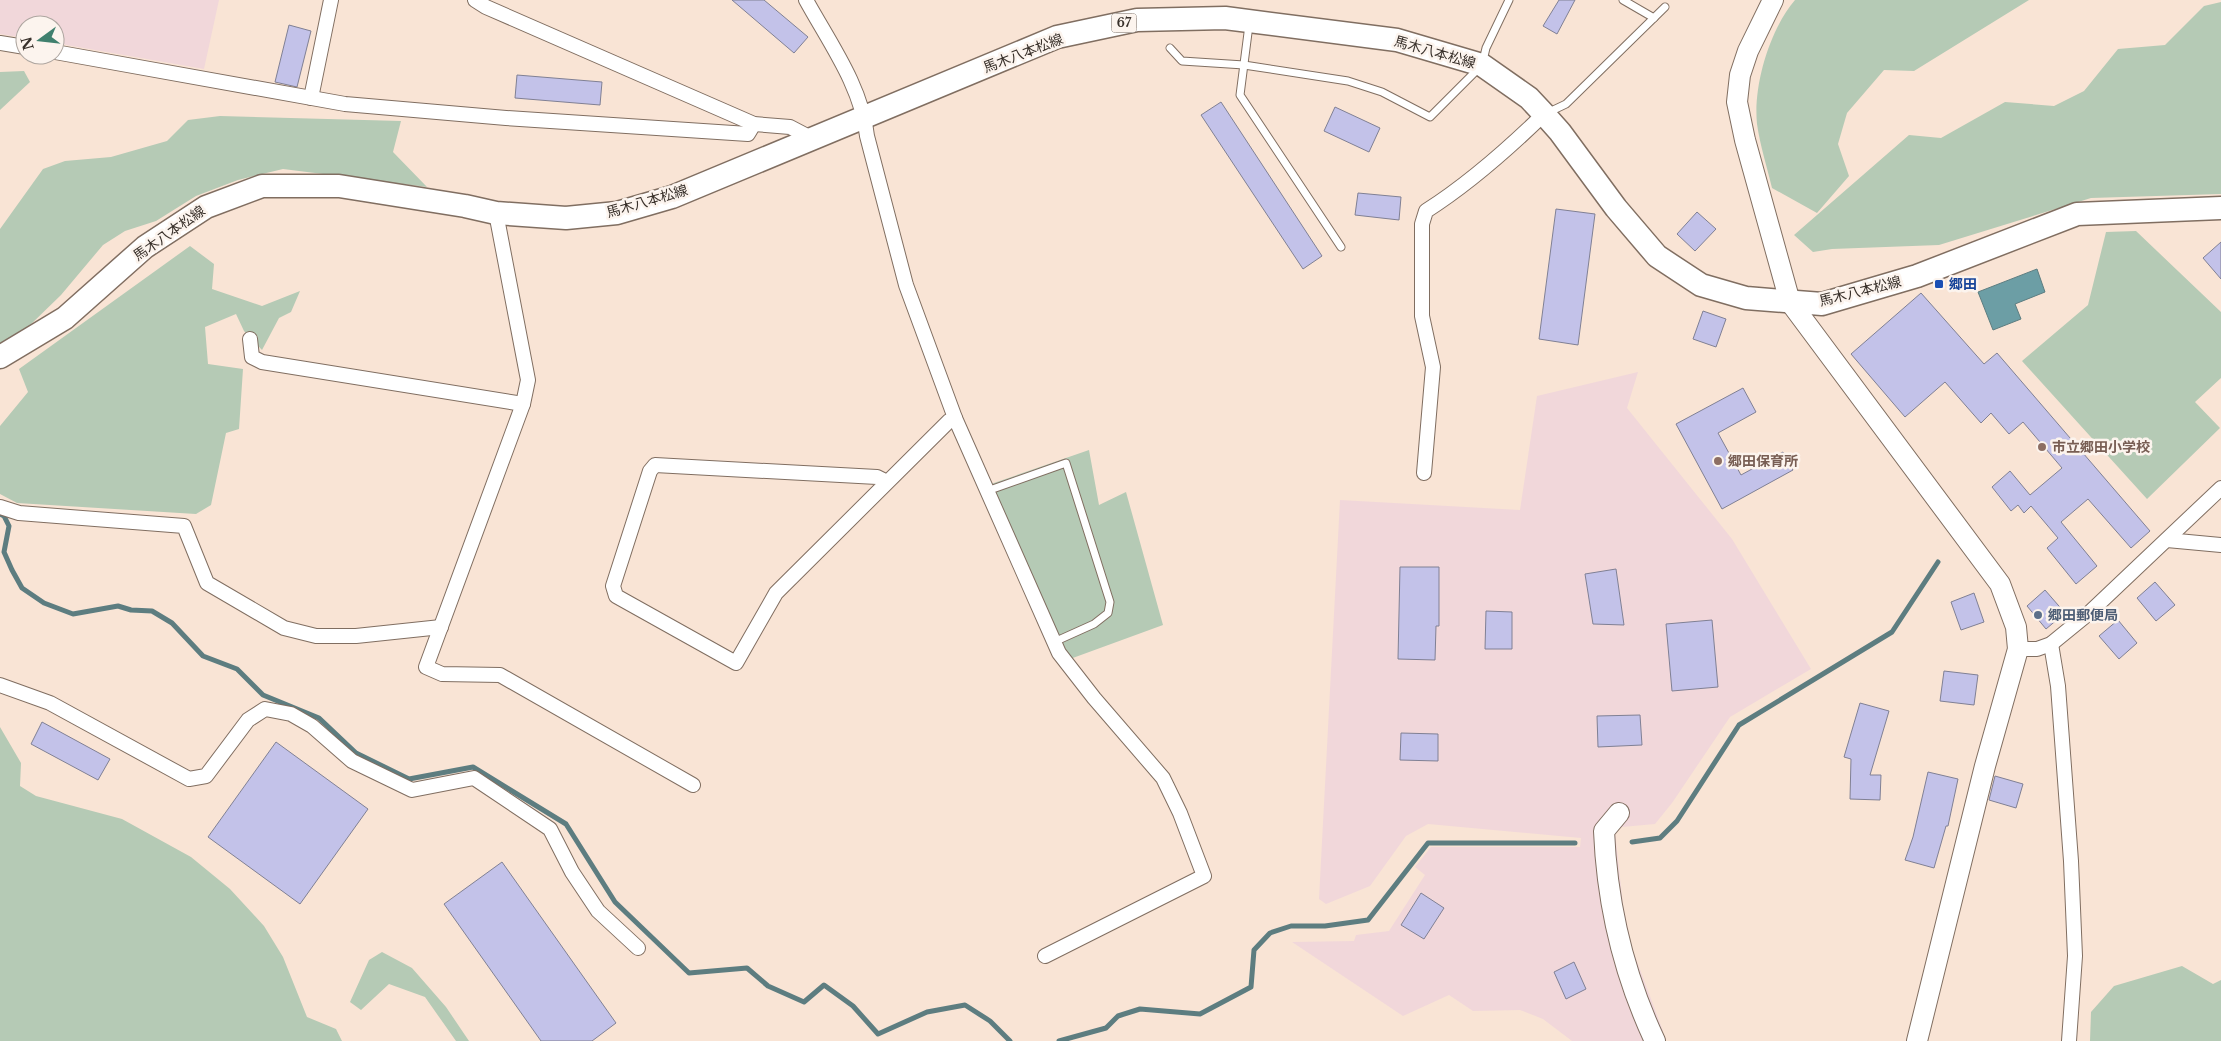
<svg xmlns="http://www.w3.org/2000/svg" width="2221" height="1041" font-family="'Libre Baskerville','Noto Sans JP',serif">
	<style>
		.industrial { fill: #f1d7da }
		.green { fill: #b5cab5 }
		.water { fill: #6c9ea5; stroke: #5d7d80 }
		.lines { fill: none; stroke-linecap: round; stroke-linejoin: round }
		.stream { stroke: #5d7d80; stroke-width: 5 }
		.building { fill: #c3c2e9; stroke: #808094 }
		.lane-casing { stroke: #806e61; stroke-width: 9 }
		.street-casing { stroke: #806e61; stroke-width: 16 }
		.secondary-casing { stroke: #806e61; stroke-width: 22 }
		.primary-casing { stroke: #806e61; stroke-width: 25 }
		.lane { stroke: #fff; stroke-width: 7 }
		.street { stroke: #fff; stroke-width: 14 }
		.secondary { stroke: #fff; stroke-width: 20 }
		.primary { stroke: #fff; stroke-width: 22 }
		.transit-dot { fill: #1a4fb4; stroke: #fcf4ee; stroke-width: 2 }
		.education-dot { fill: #8d6e63; stroke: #fcf4ee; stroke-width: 2 }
		.service-dot { fill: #5c6f8a; stroke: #fcf4ee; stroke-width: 2 }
		.labels { text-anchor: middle; stroke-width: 5; stroke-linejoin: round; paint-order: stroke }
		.shield { fill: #fcf4ee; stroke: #746c66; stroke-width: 1 }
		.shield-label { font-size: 12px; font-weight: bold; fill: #39312b }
		.street-label { font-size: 14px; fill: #39312b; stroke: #fcf4ee }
		.transit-label { font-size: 14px; font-weight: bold; fill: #164399; stroke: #fcf4ee; text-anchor: start }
		.education-label { font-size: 14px; font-weight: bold; fill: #785e54; stroke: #fcf4ee; text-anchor: start }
		.service-label { font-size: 14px; font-weight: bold; fill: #4e5e75; stroke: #fcf4ee; text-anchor: start }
	</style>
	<rect width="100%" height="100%" fill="#f9e4d5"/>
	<g class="industrial">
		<polygon points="0,0 219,0 204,69 55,43 55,25 25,25 25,38 0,34"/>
		<polygon points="1638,372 1627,408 1732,539 1811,669 1730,717 1672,803 1655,824 1622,827 1615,832 1623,905 1632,948 1663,1031 1644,1041 1572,1041 1543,1019 1520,1010 1473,1011 1449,995 1403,1016 1292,942 1354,941 1356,935 1389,931 1425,875 1415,867 1431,847 1580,847 1581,838 1428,824 1406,836 1370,886 1326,904 1319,899 1340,500 1520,510 1537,396"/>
	</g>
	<g class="green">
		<path d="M 1795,0 L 2029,0 L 1914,71 L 1884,70 L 1847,113 L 1838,144 L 1849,176 L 1817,213 L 1772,188 C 1767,167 1760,145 1757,124 C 1753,85 1770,29 1795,0 Z"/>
		<polygon points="2221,2 2221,194 2091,198 1939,245 1832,249 1813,252 1794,235 1909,135 1941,138 2005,102 2054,106 2084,91 2118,49 2165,45 2204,6"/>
		<polygon points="24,71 30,82 0,110 0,72"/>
		<polygon points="220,116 401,121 393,152 427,187 283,169 238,180 196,196 156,221 125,231 103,245 61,295 26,329 0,343 0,229 43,169 65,161 111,157 167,141 188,120"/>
		<polygon points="2136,231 2221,312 2221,378 2195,402 2220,428 2147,499 2022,361 2088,305 2106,232"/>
		<polygon points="190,246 214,264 212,289 262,306 300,291 291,312 279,318 262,350 244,331 236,314 205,327 208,364 243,369 239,429 226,433 211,505 196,514 17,503 0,494 0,426 28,392 19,369"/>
		<polygon points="1089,450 1099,505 1126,492 1163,625 1070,659 1055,634 991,484"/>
		<polygon points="0,727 21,763 20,786 36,796 122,819 191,857 230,889 264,926 283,957 307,1017 336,1029 342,1041 0,1041"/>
		<polygon points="382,952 412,968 446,1007 469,1041 456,1041 425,997 389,984 361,1010 350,1002 369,960"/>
		<polygon points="2182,966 2213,984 2221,980 2221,1041 2090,1041 2091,1012 2114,986"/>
	</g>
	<polygon class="water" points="2037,269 2045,292 2015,304 2021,319 1993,330 1978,292"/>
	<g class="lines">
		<g class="stream">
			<polyline points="0,514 4,516 9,526 4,552 12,570 22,588 44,603 73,614 118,606 131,610 152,611 172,623 203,656 237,669 263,695 319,718 356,753 409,779 473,767 566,824 615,902 689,973 747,968 768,986 804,1002 824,985 853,1006 878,1034 927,1012 965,1005 990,1021 1010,1041"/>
			<polyline points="1632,842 1660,838 1677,821 1739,725 1892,632 1938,562"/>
			<polyline points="1059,1041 1106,1028 1118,1016 1140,1009 1200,1014 1251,987 1254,950 1270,933 1291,926 1325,926 1368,920 1428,843 1575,843"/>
		</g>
	</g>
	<g class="building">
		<polygon points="732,0 764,0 808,37 794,53"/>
		<polygon points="1559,0 1575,0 1557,34 1543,26"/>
		<polygon points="289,25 311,31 297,87 275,82"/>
		<polygon points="517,75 602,82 600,105 515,98"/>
		<polygon points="1221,102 1322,256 1303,269 1201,115"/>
		<polygon points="1335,107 1380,128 1369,152 1324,131"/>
		<polygon points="1358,193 1401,197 1399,220 1355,215"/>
		<polygon points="1556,209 1595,214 1578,345 1539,339"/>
		<polygon points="1697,212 1716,229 1695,251 1677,234"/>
		<polygon points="2221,242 2221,279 2203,258"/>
		<polygon points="1921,293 1984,364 1997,353 2150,531 2131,548 2088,499 2061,522 2097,566 2076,584 2047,548 2058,538 2031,506 2024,513 2018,505 2011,511 1992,487 2010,471 2030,495 2062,468 2023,422 2009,434 1991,413 1981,423 1945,382 1905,417 1851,354"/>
		<polygon points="1703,311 1726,319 1716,347 1693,339"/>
		<polygon points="1743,388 1756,412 1718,433 1741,475 1783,452 1793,470 1722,509 1676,424"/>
		<polygon points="1400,567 1439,567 1439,626 1436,626 1435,660 1398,659"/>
		<polygon points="1616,569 1624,625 1593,624 1585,574"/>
		<polygon points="2155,582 2175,605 2156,621 2137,598"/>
		<polygon points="2045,590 2065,613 2046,629 2027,606"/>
		<polygon points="1974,593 1984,622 1961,630 1951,602"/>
		<polygon points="1486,611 1512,612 1512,649 1485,649"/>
		<polygon points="1712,620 1718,687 1672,691 1666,624"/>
		<polygon points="2118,620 2137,643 2119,659 2099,636"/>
		<polygon points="1944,671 1978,675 1974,705 1940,701"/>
		<polygon points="1860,703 1889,711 1870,775 1881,775 1880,800 1850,799 1851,759 1844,757"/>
		<polygon points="1640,715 1642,745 1598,747 1597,716"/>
		<polygon points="42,722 110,759 98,780 31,744"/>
		<polygon points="1401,733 1438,734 1438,761 1400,760"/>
		<polygon points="276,742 368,809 300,904 208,837"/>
		<polygon points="1928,772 1958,779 1948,826 1946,826 1934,868 1905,860 1913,837"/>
		<polygon points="1995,776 2023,784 2016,808 1989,800"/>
		<polygon points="502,862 616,1023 592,1041 541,1041 444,904"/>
		<polygon points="1421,893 1444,908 1424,939 1401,925"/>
		<polygon points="1574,962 1586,989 1566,999 1554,972"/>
	</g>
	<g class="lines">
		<g class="lane-casing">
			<g id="lane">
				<polyline points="1623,0 1654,18"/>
				<polyline points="1249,25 1240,95 1341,247"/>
				<polyline points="1170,48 1182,61 1244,65 1348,81 1382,92 1430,117 1482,65 1486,48 1509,0"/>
				<polyline points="1547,113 1566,104 1665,7"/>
				<polyline points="987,491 1066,463 1110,602 1108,613 1094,624 1054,642"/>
			</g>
		</g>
		<g class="street-casing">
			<g id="street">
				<polyline points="475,0 486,7 754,124 790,127 811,138"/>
				<path d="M 806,0 C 829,42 862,87 867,136 L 906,285 L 955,418 L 1059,653 L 1094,698 L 1163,778 L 1180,813 L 1204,876 L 1045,956"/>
				<polyline points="0,43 25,47"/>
				<polyline points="55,52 345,104 506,118 748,134 754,124"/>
				<polyline points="311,98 331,0"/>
				<polyline points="496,213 528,380 523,404 426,667 442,674 500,675 693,785"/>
				<polyline points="250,339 252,357 262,362 523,404"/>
				<path d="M 1424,473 L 1433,367 L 1422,316 L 1422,224 L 1426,211 C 1470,183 1507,150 1544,114"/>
				<polyline points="887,482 877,477 655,465 650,471 613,586 616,596 736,663 776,593 949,421 955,418"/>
				<polyline points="0,507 19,513 184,526 207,583 284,628 316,636 356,636 441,627"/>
				<polyline points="2167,540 2221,545"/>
				<polyline points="2051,644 2058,686 2071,861 2075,956 2069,1041"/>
				<polyline points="2018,649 2037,649 2051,644 2089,613 2221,488"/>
				<polyline points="0,685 50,703 189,779 206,776 248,720 265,709 291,714 312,726 352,761 412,790 474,778 550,829 572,872 598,911 638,948"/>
			</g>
		</g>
		<g class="secondary-casing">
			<g id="secondary">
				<polyline points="1773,0 1748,51 1740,75 1737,102 1745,140 1790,302 2000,584 2016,627 2018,649 1985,766 1917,1041"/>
				<path d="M 1619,813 L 1604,831 C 1607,904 1624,975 1655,1041"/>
			</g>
		</g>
		<g class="primary-casing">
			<polyline id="primary" points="0,357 65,318 145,247 206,207 262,186 339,186 465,206 496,213 566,218 617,213 672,197 1057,37 1137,20 1225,18 1397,40 1482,65 1529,98 1544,114 1560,132 1616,208 1657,256 1701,285 1746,298 1822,304 1917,276 2077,214 2221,208"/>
		</g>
		<use href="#lane" class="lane"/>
		<use href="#street" class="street"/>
		<use href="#secondary" class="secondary"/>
		<use href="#primary" class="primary"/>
	</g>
	<rect class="transit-dot" x="1934" y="279" width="10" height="10" rx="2.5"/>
	<g class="education-dot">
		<circle cx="2042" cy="447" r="5"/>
		<circle cx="1718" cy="461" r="5"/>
	</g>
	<circle class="service-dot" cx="2038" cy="615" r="5"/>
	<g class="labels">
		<rect class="shield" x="1111.5" y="13.5" width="25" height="19" rx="4"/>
		<g class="shield-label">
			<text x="1124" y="27">67</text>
		</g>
		<g class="street-label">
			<text transform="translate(1435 52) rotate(16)" y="5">馬木八本松線</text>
			<text transform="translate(1023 53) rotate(-21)" y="5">馬木八本松線</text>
			<text transform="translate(647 201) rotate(-16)" y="5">馬木八本松線</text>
			<text transform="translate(169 233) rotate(-35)" y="5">馬木八本松線</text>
			<text transform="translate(1860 291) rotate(-14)" y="5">馬木八本松線</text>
		</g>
		<g class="transit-label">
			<text x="1949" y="289">郷田</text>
		</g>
		<g class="education-label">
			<text x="2052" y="452">市立郷田小学校</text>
			<text x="1728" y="466">郷田保育所</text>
		</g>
		<g class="service-label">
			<text x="2048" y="620">郷田郵便局</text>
		</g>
	</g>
	<g transform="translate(40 40) rotate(255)"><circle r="24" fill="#fcf4ee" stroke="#aea6a0"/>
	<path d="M0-4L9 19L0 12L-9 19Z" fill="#40806e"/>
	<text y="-8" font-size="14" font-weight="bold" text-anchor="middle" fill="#39312b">N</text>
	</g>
</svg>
